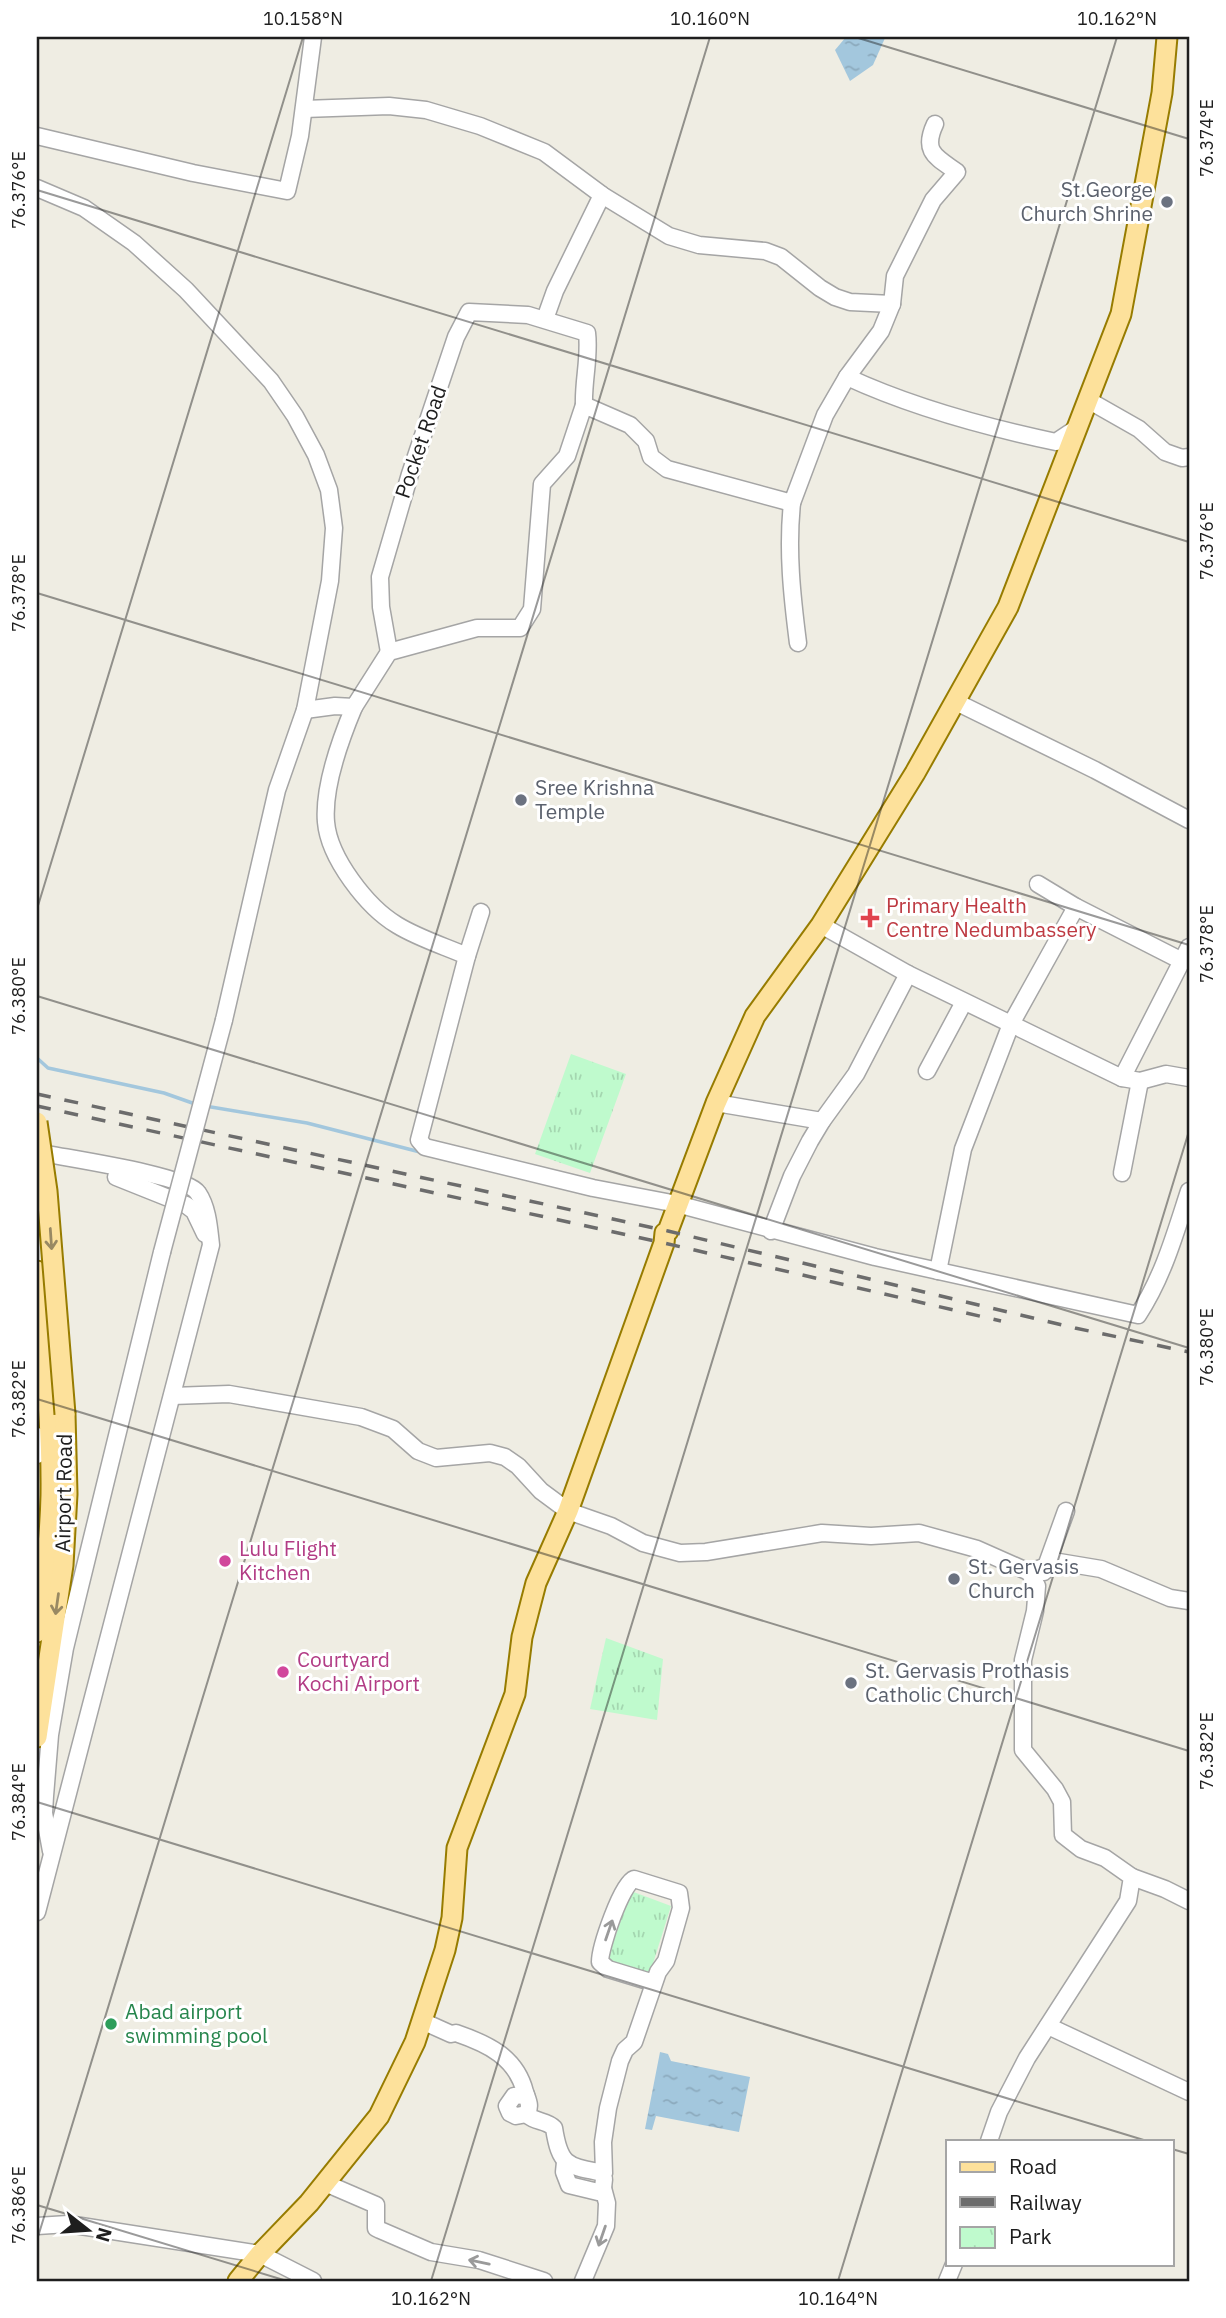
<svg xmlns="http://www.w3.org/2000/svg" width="1226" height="2318" font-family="'IBM Plex Sans',sans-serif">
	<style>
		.park { fill: url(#park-tufts) }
		.water { fill: url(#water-ripples) }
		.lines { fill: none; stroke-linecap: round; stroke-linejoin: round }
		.stream { stroke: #a3c7dd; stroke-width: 3.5 }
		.minor-casing { stroke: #a5a5a5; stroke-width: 19 }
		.major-casing { stroke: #977c00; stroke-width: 23 }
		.minor { stroke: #fff; stroke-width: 16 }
		.major { stroke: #fde19b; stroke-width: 19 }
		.rail { stroke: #6c6c6c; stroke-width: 3.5; stroke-dasharray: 14 14; stroke-linecap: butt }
		.minor-bridge-casing { stroke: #a5a5a5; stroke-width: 19; stroke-linecap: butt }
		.major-bridge-casing { stroke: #977c00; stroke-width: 23; stroke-linecap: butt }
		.minor-bridge { stroke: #fff; stroke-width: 16 }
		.major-bridge { stroke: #fde19b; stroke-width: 19 }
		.oneway { stroke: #998963 }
		.oneway2 { stroke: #9a9a9a }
		.ticks { fill: none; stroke: #1e1e1e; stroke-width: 2; stroke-opacity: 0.45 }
		.worship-dot { fill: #6b7280; stroke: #fff; stroke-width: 2.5 }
		.health-dot { fill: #e0444e; stroke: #fff; stroke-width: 2.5 }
		.hotel-dot { fill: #d1479c; stroke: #fff; stroke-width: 2.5 }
		.leisure-dot { fill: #2e9e5b; stroke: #fff; stroke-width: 2.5 }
		.labels { text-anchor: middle; stroke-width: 6; stroke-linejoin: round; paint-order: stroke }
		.worship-label { font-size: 21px; fill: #5b616d; stroke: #fff; text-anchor: start }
		.street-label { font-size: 21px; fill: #1e1e1e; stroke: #fff }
		.health-label { font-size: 21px; fill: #be3a42; stroke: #fff; text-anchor: start }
		.hotel-label { font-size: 21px; fill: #b23c85; stroke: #fff; text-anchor: start }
		.leisure-label { font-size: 21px; fill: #27864d; stroke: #fff; text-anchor: start }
		.neatline { fill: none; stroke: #1e1e1e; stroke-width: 2.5 }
		.ticks-label { font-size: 18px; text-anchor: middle; fill: #1e1e1e }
	</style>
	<defs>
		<pattern id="park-tufts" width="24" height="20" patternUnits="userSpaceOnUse" patternTransform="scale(1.75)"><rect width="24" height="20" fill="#bffacd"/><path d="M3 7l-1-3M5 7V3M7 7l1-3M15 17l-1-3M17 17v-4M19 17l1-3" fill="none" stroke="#a4d6b0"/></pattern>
		<pattern id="water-ripples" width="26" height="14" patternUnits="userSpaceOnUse" patternTransform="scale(1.75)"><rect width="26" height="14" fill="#a3c7dd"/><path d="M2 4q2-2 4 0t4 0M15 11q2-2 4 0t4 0" fill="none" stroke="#8caabd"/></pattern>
	</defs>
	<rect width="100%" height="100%" fill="#efede3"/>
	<g class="park">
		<polygon points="571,1054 626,1074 590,1173 535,1154"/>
		<polygon points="606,1638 663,1659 657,1720 590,1709"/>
		<polygon points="631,1891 671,1906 650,1973 607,1960"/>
	</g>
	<g class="water">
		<polygon points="846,37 885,38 873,65 850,81 835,50"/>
		<polygon points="660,2052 668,2054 671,2061 750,2077 739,2132 656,2116 652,2130 645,2129"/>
	</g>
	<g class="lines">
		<g class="stream">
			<polyline points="37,1058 48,1068 164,1093 198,1105"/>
			<polyline points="205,1106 307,1123 420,1152"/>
		</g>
		<g class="minor-casing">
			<g id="minor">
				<polyline points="304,109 389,106 426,110 480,126 544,152 602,195 669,236 699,245 765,251 781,257 820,288 835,297 850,302 892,304"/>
				<polyline points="37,136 193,173 287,191 300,136 313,37"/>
				<polyline points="37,188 84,208 134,243 186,290 271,381 295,416 316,455 329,490 334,528 330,581 305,710 277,790 224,1020"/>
				<polyline points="545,319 555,291 602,195"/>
				<path d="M 847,377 L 881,331 L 892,304 L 895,276 L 933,200 L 957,172 C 936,157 922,152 935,124"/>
				<polyline points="1088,400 1139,429 1165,452 1182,458 1189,457"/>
				<path d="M 792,503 C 787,550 792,596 798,643"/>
				<path d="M 389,652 L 381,607 L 380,577 L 410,474 L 456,337 L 469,312 L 528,315 L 587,333 C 590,357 583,381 584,405"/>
				<polyline points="956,702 1095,770 1189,820"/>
				<path d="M 354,707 C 341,738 323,787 326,822 C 329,858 367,907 397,925 C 418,938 444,946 467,956"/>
				<path d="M 305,710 L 335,706 L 354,707 L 389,652 L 477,628 L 520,628 L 532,609 L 542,484 L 567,456 L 584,405 L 630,425 L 646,441 L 651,457 L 667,469 L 792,503 L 825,415 L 847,377 C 914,408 985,427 1056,442 L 1077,428"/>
				<polyline points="1038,884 1076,907 1182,961"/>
				<path d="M 481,912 L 467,956 L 419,1140 L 425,1147 L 593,1188 L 677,1204 L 875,1257 L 1138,1315 C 1163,1277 1175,1234 1189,1191"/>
				<polyline points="821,925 908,974 1122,1078 1140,1081 1166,1074 1189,1078"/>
				<polyline points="927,1071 964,1002"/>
				<polyline points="1122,1078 1189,947"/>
				<polyline points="716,1103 822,1121"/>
				<path d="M 37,1152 C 64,1158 187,1175 198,1193 C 208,1208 209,1228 211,1245 L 37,1912"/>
				<polyline points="1122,1173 1140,1081"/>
				<polyline points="116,1177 186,1205 194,1211 205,1234"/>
				<polyline points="771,1231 792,1176 810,1141 822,1121 856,1074 908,974"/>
				<polyline points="938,1271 963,1149 1011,1024 1076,907"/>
				<polyline points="172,1396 229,1394 361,1417 393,1429 418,1451 436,1458 490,1453 505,1457 518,1466 541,1491 568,1511 611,1526 643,1543 680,1553 706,1552 822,1533 871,1536 919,1533 977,1549 1029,1572 1037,1586 1035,1611 1023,1660 1023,1750 1055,1789 1062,1802 1063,1835 1081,1849 1105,1858 1132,1877 1128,1901 1027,2058 999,2112 989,2141"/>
				<polyline points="37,1436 37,1455"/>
				<polyline points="1029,1572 1059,1562 1101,1569 1170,1598 1189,1601"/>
				<polyline points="1044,1572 1066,1511"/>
				<polyline points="51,1851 44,1813 45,1796 50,1735 65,1648 162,1252"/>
				<polyline points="1132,1877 1165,1889 1189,1901"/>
				<path d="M 422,2021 L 451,2034 L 456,2033 C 488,2044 516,2057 525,2092 C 528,2101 531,2105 527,2114 C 533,2122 547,2120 554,2128 C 560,2167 568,2166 604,2173 L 603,2142 L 608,2108 L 620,2061 L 625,2050 L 634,2042 L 658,1972 L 666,1961 L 681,1908 L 679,1893 L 634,1879 C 622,1883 600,1947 600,1962 L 608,1969 L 654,1983"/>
				<polyline points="1048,2026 1189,2092"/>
				<polyline points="526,2095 514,2096 507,2106 510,2113 516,2116 527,2114"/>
				<polyline points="565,2162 564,2172 569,2185 598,2192 603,2188 604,2179"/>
				<polyline points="325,2183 376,2205 376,2228 380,2230 431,2252 479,2260 544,2281"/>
				<polyline points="37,2226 68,2224 260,2254 313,2281"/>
				<polyline points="583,2281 606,2226 607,2203 603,2188"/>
				<polyline points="947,2281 954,2264"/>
			</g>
		</g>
		<g class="major-casing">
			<g id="major">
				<path d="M 37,1271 C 43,1345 52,1420 51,1495 C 50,1541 44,1587 37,1632"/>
				<polyline points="37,1737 63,1565 67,1494 65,1414"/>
				<polyline points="238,2281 260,2254 309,2203 379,2116 415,2042 445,1950 452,1918 457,1848 515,1694 522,1637 536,1583 568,1511 664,1243 665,1233 668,1231 716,1103 755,1016 821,925 915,773 1008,607 1121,314 1162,93 1167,37"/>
			</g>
		</g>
		<use href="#minor" class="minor"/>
		<use href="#major" class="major"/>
		<g class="rail">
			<polyline points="37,1094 668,1231 1075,1328 1189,1352"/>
			<polyline points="37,1106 664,1243 1001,1321"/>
		</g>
		<g class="minor-bridge-casing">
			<polyline id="minor-bridge" points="162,1252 224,1020"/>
		</g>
		<g class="major-bridge-casing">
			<polyline id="major-bridge" points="37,1122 47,1191 65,1414"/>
		</g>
		<use href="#minor-bridge" class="minor-bridge"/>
		<use href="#major-bridge" class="major-bridge"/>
	</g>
	<defs><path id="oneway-shaft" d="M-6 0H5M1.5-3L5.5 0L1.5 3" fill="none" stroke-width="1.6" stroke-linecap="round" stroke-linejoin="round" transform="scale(1.75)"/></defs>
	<g class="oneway">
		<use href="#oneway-shaft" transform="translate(51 1239) rotate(86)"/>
		<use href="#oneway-shaft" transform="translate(57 1604) rotate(98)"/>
	</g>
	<g class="oneway2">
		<use href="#oneway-shaft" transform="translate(609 1930) rotate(-71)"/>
		<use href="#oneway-shaft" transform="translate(602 2236) rotate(109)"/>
		<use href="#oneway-shaft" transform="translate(479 2262) rotate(-168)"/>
	</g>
	<path class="ticks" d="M 855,37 L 1189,139M 37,190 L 1189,542M 37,593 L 1189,945M 37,909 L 303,37M 37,996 L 1189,1348M 37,1399 L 1189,1751M 37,1802 L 1147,2141M 1172,2149 L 1189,2154M 37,2205 L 287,2281M 37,2240 L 710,37M 431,2281 L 1117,37M 838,2281 L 1189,1131"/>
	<g class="worship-dot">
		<circle cx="1167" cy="202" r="7"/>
		<circle cx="521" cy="800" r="7"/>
		<circle cx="954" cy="1579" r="7"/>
		<circle cx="851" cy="1683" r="7"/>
	</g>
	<path class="health-dot" d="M866.5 907.5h7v7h7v7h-7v7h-7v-7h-7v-7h7z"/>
	<g class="hotel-dot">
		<circle cx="225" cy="1561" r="7"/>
		<circle cx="283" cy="1672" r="7"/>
	</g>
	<circle class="leisure-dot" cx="111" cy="2024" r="7"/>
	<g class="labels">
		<g class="worship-label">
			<text x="1153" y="197" text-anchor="end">St.George<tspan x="1153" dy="24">Church Shrine</tspan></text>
			<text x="535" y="795">Sree Krishna<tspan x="535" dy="24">Temple</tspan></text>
			<text x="968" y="1574">St. Gervasis<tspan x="968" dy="24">Church</tspan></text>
			<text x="865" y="1678">St. Gervasis Prothasis<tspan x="865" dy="24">Catholic Church</tspan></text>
		</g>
		<g class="street-label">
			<text transform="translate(421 442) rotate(-71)" y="7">Pocket Road</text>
			<text transform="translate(64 1493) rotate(-89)" y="7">Airport Road</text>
		</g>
		<g class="health-label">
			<text x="886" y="913">Primary Health<tspan x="886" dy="24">Centre Nedumbassery</tspan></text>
		</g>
		<g class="hotel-label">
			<text x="239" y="1556">Lulu Flight<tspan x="239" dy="24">Kitchen</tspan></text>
			<text x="297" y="1667">Courtyard<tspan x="297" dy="24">Kochi Airport</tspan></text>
		</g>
		<g class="leisure-label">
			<text x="125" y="2019">Abad airport<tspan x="125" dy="24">swimming pool</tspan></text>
		</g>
	</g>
	<rect width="1226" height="2318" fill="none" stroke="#ffffff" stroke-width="77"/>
	<rect x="946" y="2140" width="228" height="126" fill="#ffffff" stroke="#a5a5a5" stroke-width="2"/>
	<rect x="960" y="2162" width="35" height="10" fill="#fde19b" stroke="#a5a5a5" stroke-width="2"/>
	<text x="1009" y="2174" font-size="21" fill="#1e1e1e">Road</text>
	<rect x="960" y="2197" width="35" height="10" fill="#6c6c6c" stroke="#a5a5a5" stroke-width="2"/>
	<text x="1009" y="2210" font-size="21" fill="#1e1e1e">Railway</text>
	<rect x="960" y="2227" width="35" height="21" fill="url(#park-tufts)" stroke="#a5a5a5" stroke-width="2"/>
	<text x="1009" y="2244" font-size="21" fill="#1e1e1e">Park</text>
	<g transform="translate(88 2230) rotate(107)" stroke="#ffffff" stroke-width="5" paint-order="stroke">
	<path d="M0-5L12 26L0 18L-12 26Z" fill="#1e1e1e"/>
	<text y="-10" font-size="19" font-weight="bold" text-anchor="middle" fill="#1e1e1e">N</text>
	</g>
	<rect x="38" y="38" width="1150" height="2242" class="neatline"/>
	<g class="ticks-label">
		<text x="303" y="25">10.158°N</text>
		<text x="710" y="25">10.160°N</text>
		<text x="1117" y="25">10.162°N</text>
		<text transform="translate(1207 138) rotate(-90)" y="6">76.374°E</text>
		<text transform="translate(19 190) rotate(-90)" y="6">76.376°E</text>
		<text transform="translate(1207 541) rotate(-90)" y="6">76.376°E</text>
		<text transform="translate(19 593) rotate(-90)" y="6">76.378°E</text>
		<text transform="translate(1207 944) rotate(-90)" y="6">76.378°E</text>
		<text transform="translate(19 996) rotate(-90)" y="6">76.380°E</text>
		<text transform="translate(1207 1347) rotate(-90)" y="6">76.380°E</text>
		<text transform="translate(19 1399) rotate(-90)" y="6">76.382°E</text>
		<text transform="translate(1207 1751) rotate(-90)" y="6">76.382°E</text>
		<text transform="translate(19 1802) rotate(-90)" y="6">76.384°E</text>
		<text transform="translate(19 2205) rotate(-90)" y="6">76.386°E</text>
		<text x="431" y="2305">10.162°N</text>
		<text x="838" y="2305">10.164°N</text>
	</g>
</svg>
